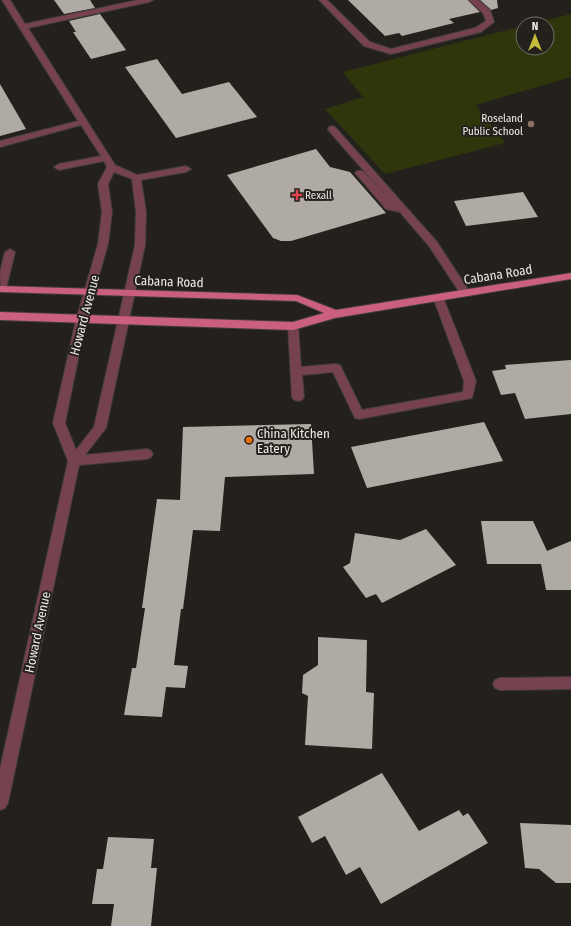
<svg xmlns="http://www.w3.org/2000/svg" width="571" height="926" font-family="'Fira Sans Condensed',sans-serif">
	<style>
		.green { fill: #2f360c }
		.building { fill: #afaba4 }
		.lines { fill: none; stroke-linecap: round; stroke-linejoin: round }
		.minor-casing { stroke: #403d38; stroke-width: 2 }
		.major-casing { stroke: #403d38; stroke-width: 2 }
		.minor { fill: #774250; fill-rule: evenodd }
		.major { fill: #ca5f7e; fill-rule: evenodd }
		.education-dot { fill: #8d6e63; stroke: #24211c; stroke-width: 1.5 }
		.health-dot { fill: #e0444e; stroke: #24211c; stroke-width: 1.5 }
		.food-dot { fill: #e8710a; stroke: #24211c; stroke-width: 1.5 }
		.labels { text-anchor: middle; stroke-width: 4; stroke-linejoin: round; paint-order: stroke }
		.far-poi-label { font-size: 11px; fill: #ebe9e5; stroke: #24211c; text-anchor: end }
		.street-label { font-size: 13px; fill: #ebe9e5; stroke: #24211c }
		.poi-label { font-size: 13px; fill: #ebe9e5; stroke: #24211c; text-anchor: start }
	</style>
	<rect width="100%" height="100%" fill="#24211c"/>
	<polygon class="green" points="571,14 571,77 476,105 505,143 385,174 325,109 363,97 343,72 523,26 523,48 547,48 547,24 530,24"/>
	<g class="building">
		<polygon points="54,0 90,0 95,8 64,14"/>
		<polygon points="348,0 468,0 480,12 449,19 454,23 402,36 399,33 385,36"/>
		<polygon points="480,0 497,0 498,8 491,10"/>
		<polygon points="100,14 126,50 91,59 73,32 76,32 69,21"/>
		<polygon points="157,59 182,94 229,82 257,117 176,138 125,67"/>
		<polygon points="0,84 26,129 0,136"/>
		<polygon points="316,149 330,167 350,172 386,213 291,241 281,241 273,238 227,175"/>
		<polygon points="523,192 538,217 466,226 454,201"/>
		<polygon points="571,360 571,414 525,419 515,393 501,395 492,371 506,369 505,365"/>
		<polygon points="484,422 503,461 367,488 351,447"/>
		<polygon points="311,424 314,474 225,477 220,531 193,530 183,609 181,609 174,665 188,666 185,688 166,687 162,717 124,715 132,668 136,668 145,608 142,608 157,499 180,500 183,427"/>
		<polygon points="481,521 533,521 547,551 571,541 571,590 546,590 541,564 487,564"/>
		<polygon points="426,529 456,565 382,603 376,594 366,598 343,567 350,563 355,533 400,540"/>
		<polygon points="318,637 367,640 366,692 374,693 372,749 305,745 308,696 302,693 303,675 318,665"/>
		<polygon points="382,773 419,831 459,810 463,816 468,813 488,843 381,904 360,867 346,875 325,836 312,843 298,817"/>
		<polygon points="520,823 571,825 571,883 556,883 539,869 525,868"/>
		<polygon points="108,837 154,839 151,868 157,868 151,926 111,926 114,904 92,904 97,869 103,869"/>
	</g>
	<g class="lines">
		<g class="minor-casing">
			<g id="minor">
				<path d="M 2,0 L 10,0 L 25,24 L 138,0 L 153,0 L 149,2 L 28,28 L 115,165 L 137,175 L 186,166 L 191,169 L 186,172 L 141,180 L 146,212 L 145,245 L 106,428 L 85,455 L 147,449 L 151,451 L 153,454 L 151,457 L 147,459 L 79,465 L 8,803 L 5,808 L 0,810 L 0,769 L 68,461 L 53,423 L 76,320 L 98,244 L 102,212 L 98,184 L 107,167 L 104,161 L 59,170 L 54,167 L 59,164 L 101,156 L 81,125 L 0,147 L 0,141 L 78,121 ZM 114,172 L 132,179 L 136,212 L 135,245 L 94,427 L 76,450 L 65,423 L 86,320 L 108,244 L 112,212 L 108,184 Z"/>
				<polygon points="319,0 327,0 370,42 391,49 475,28 486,21 483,13 469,0 478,0 490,10 494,22 481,32 391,54 364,46"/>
				<polygon points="332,126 335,127 437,242 471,294 470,296 462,296 429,246 400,212 386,209 357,175 355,173 357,171 363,171 394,205 329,131 328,129 329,127"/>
				<polygon points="10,249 15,252 6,289 1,292 0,272 5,252"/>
				<polygon points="438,294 442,295 443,297 476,381 472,398 359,419 355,418 333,372 302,375 304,397 302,400 298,401 294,400 292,397 288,326 289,323 297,323 298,326 301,367 336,364 340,365 362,410 463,392 464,381 433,297 434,295"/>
				<polygon points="571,677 571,689 500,690 495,688 493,684 495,680 500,678"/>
			</g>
		</g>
		<g class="major-casing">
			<polygon id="major" points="571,273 571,279 335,318 293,330 0,320 0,312 293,322 324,313 296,301 0,292 0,286 297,295 336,310"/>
		</g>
		<use href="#minor" class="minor"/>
		<use href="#major" class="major"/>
	</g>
	<circle class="education-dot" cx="531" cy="124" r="4"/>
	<path class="health-dot" d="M295 189h4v4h4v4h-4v4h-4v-4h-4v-4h4z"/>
	<circle class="food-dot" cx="249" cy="440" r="4"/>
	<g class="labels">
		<g class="far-poi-label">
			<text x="523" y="122">Roseland<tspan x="523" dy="13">Public School</tspan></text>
			<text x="305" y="199" text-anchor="start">Rexall</text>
		</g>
		<g class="street-label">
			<text transform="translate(498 274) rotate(-9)" y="5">Cabana Road</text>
			<text transform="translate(169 281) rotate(2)" y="5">Cabana Road</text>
			<text transform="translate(84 315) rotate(-75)" y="5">Howard Avenue</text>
			<text transform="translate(37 632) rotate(-78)" y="5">Howard Avenue</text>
		</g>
		<g class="poi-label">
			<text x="257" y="438">China Kitchen<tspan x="257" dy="15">Eatery</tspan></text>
		</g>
	</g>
	<g transform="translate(535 36)"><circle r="19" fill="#24211c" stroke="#74716c"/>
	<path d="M0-3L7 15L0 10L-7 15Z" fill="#c6bc3c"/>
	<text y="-6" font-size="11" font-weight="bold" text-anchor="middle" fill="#ebe9e5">N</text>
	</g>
</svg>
